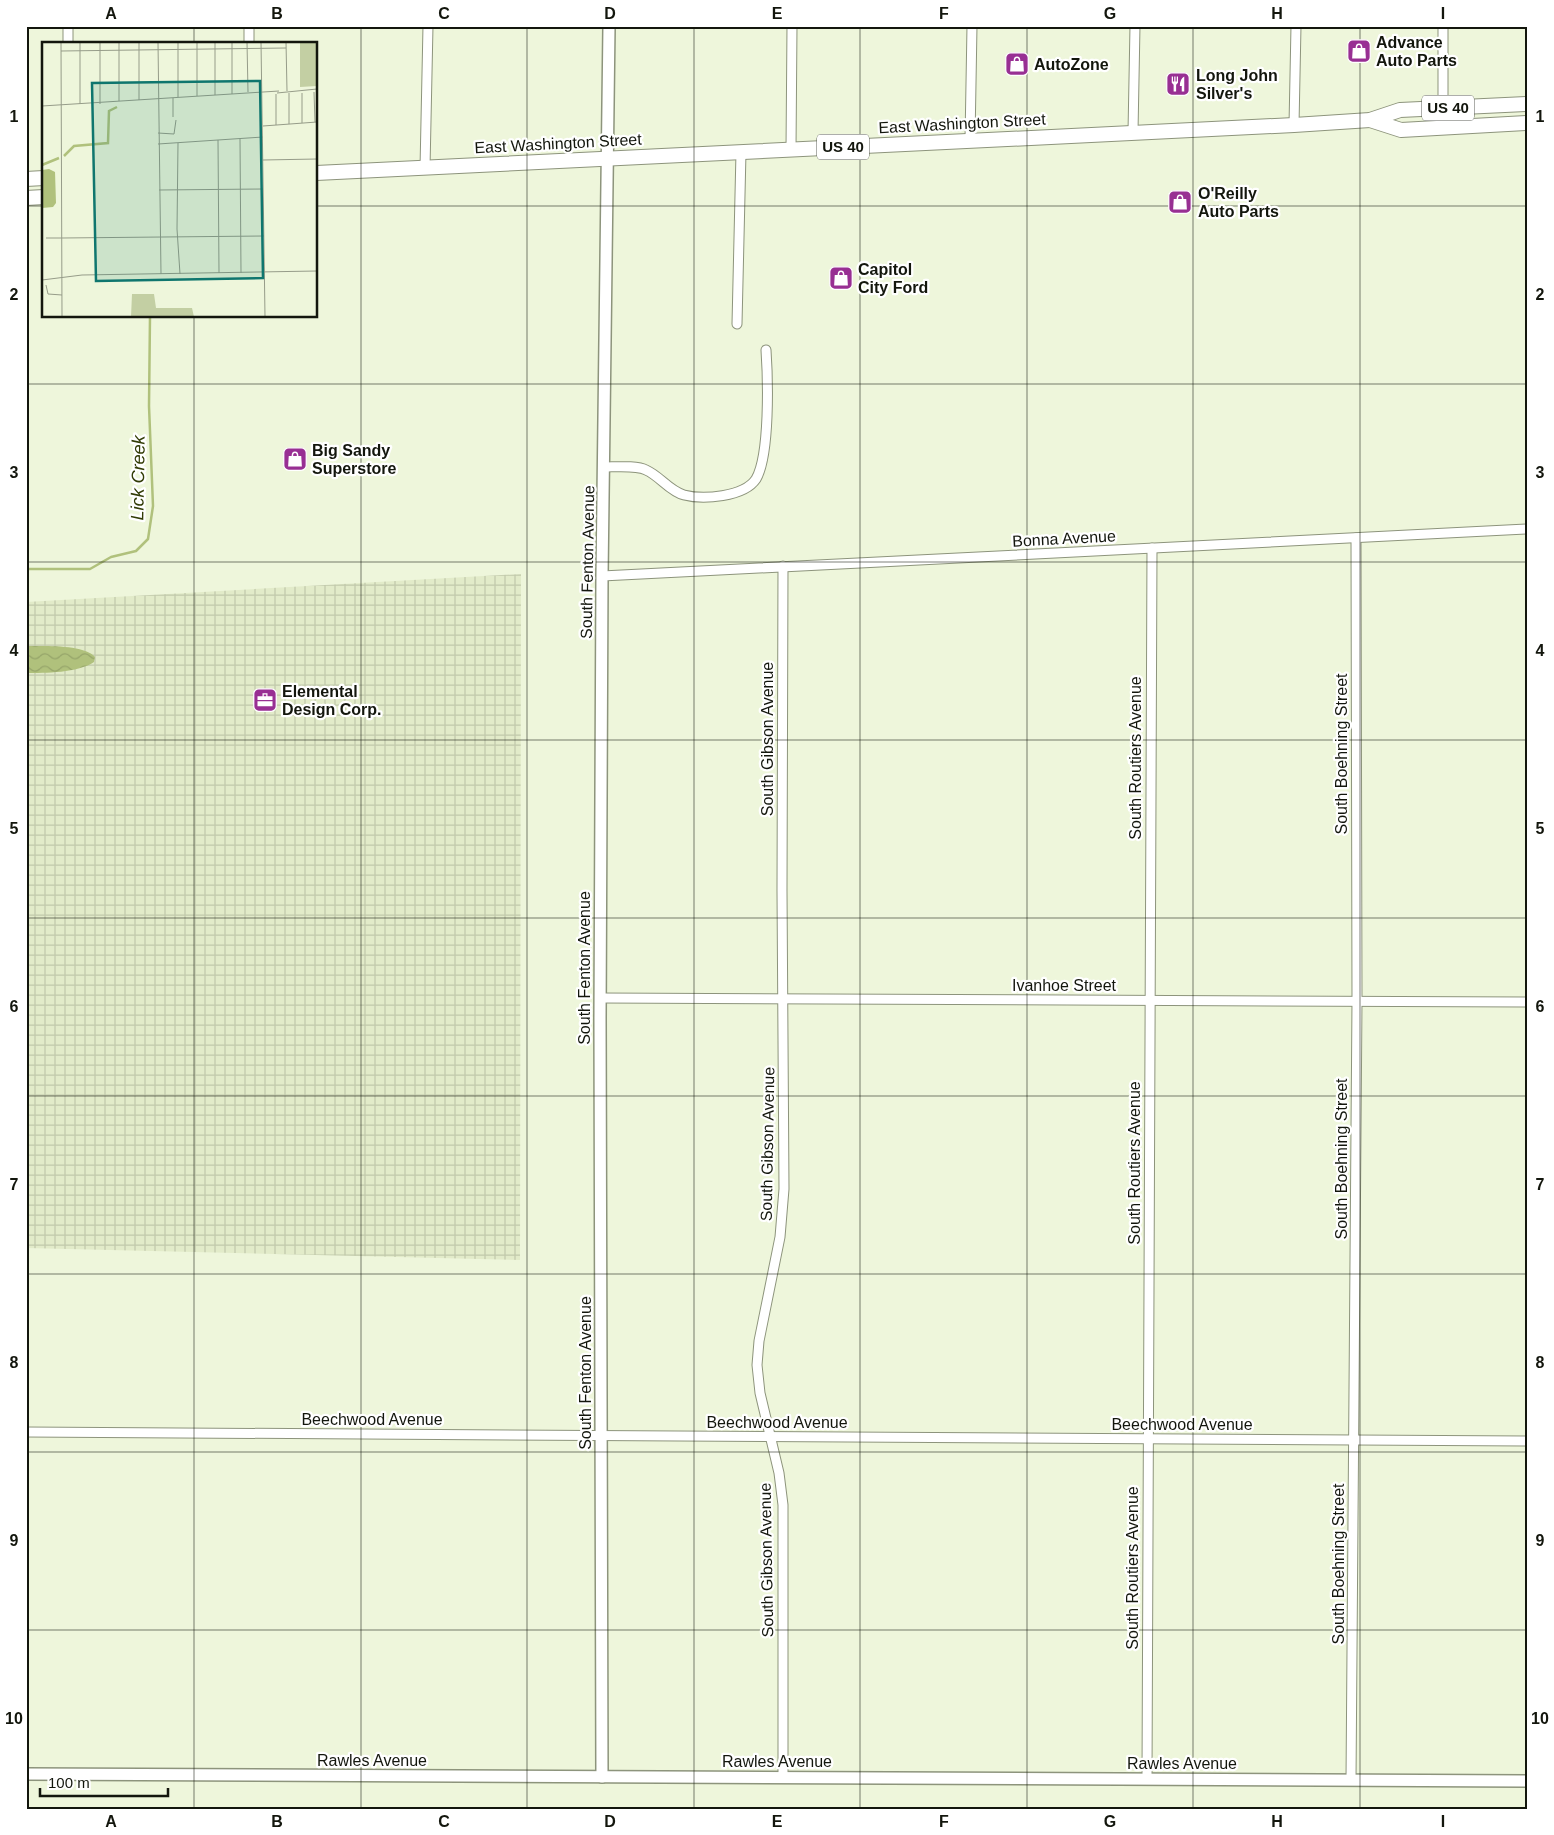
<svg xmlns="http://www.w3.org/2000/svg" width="1554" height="1835" font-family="Arial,sans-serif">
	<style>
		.industrial { fill: url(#industrial-grid) }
		.water { fill: url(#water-waves) }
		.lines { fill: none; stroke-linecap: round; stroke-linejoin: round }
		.stream { stroke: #b0c17c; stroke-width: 2.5 }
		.minor-casing { stroke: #8d947c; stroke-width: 11 }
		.tertiary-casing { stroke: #8d947c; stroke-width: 14 }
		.primary-casing { stroke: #8d947c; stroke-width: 16 }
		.minor { stroke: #fff; stroke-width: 9 }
		.tertiary { stroke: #fff; stroke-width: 11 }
		.primary { stroke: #fff; stroke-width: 14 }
		.grid { fill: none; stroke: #13160d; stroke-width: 1; stroke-opacity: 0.55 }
		.labels { text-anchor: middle; stroke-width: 4.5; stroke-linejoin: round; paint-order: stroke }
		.shield { fill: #fff; stroke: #5a5c56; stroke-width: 1 }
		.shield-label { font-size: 15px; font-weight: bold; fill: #13160d }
		.poi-label { font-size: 16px; font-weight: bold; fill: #13160d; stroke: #fff; text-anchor: start }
		.street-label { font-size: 16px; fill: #13160d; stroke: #fff }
		.water-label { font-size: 18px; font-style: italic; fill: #323c06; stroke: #fff }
		.inset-river { fill: none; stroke: #b0c17c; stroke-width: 2.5 }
		.inset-road { fill: none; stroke: #969c89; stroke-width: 1 }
		.view { fill: #0f766e; fill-opacity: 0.15; stroke: #0f766e; stroke-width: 2.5 }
		.inset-edge { fill: none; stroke: #13160d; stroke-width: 2.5 }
		.neatline { fill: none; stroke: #13160d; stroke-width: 2 }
		.grid-label { font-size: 16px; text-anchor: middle; font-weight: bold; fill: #13160d }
	</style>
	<defs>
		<pattern id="industrial-grid" width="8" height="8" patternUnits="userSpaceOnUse" patternTransform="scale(1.25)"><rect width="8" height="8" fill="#e2ebc9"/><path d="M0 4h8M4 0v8" fill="none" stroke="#c1c9ab"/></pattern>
		<pattern id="water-waves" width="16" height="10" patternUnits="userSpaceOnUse" patternTransform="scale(1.25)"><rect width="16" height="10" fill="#b0c17c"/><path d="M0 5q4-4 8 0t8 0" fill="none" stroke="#96a56a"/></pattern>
	</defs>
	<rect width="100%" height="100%" fill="#eef6db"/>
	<polygon class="industrial" points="521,574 520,1260 26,1248 26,602"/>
	<path class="water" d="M 26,646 C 42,646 85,644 95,657 L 94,662 C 78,673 45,673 26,673 Z"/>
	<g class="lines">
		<polyline class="stream" points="26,569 90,569 111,557 136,551 148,539 153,506 149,406 150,316"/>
		<g class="minor-casing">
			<g id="minor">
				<polyline points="1443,26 1443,108"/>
				<polyline points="68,44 68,26"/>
				<polyline points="249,44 249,26"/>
				<polyline points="1294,125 1296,26"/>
				<polyline points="1133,132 1135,26"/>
				<polyline points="970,140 972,26"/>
				<polyline points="791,149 792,26"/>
				<polyline points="425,168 428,26"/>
				<polyline points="737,324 741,152"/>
				<path d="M 604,467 C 615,467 637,465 646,470 C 660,476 669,491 684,495 C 703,500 744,497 756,479 C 770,455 768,379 766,350"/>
				<polyline points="783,566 782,891 784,1189 780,1237 759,1341 757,1365 760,1393 779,1473 783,1505 783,1777"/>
				<polyline points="602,576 1528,529"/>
				<polyline points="601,998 1528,1002"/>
				<polyline points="26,1432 1528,1441"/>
				<polyline points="1147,1779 1152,548"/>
				<polyline points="1351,1780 1357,1001 1356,538"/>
			</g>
		</g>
		<g class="tertiary-casing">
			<g id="tertiary">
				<polyline points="26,1774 1528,1781"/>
				<polyline points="602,1777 600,1018 602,576 609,26"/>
			</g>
		</g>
		<g class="primary-casing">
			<g id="primary">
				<polyline points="1370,120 1401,130 1528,123"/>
				<polyline points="316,173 1294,125 1370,120 1400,110 1528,104"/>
				<polyline points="26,179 44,178"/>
				<polyline points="26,198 44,197"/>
			</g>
		</g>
		<use href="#minor" class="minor"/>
		<use href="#tertiary" class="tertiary"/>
		<use href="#primary" class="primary"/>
	</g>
	<path class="grid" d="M 194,26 L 194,44M 361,26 L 361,1809M 527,26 L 527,1809M 694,26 L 694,1809M 860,26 L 860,1809M 1027,26 L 1027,1809M 1193,26 L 1193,1809M 1360,26 L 1360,1809M 26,206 L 44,206M 316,206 L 1528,206M 194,316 L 194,1809M 26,384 L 1528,384M 26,562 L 1528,562M 26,740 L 1528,740M 26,918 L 1528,918M 26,1096 L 1528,1096M 26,1274 L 1528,1274M 26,1452 L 1528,1452M 26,1630 L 1528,1630"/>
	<defs>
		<g id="shop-square" transform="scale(1.25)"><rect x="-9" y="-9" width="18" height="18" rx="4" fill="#982f93" stroke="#fff"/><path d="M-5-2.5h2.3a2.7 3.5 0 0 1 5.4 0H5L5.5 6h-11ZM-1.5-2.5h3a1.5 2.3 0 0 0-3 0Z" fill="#fff"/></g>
		<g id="restaurant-square" transform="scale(1.25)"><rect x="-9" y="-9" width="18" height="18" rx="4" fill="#982f93" stroke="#fff"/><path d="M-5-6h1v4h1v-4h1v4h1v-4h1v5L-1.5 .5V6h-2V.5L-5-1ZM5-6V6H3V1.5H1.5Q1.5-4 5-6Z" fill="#fff"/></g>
		<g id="office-square" transform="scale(1.25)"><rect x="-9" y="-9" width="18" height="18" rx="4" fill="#982f93" stroke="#fff"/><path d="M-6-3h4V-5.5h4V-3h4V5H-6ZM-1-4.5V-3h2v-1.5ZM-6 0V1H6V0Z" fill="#fff"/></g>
	</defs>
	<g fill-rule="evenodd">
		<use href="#shop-square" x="1359" y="51"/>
		<use href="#shop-square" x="1017" y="64"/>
		<use href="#restaurant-square" x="1178" y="84"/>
		<use href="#shop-square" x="1180" y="202"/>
		<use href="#shop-square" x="841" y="278"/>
		<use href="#shop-square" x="295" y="459"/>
		<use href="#office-square" x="265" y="700"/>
	</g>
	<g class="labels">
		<g class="shield">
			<rect x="1422" y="95.5" width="52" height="25" rx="4"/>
			<rect x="817" y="134.5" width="52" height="25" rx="4"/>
		</g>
		<g class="shield-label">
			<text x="1448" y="113">US 40</text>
			<text x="843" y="152">US 40</text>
		</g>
		<g class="poi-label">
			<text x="1376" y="48">Advance<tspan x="1376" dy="18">Auto Parts</tspan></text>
			<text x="1034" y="70">AutoZone</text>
			<text x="1196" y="81">Long John<tspan x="1196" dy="18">Silver's</tspan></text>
			<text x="1198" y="199">O'Reilly<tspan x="1198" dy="18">Auto Parts</tspan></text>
			<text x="858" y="275">Capitol<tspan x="858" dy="18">City Ford</tspan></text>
			<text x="312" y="456">Big Sandy<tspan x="312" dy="18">Superstore</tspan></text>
			<text x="282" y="697">Elemental<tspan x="282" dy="18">Design Corp.</tspan></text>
		</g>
		<g class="street-label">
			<text transform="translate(962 123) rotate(-3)" y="6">East Washington Street</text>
			<text transform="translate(558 143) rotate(-3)" y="6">East Washington Street</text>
			<text transform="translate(1064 538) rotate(-3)" y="6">Bonna Avenue</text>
			<text transform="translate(587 562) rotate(-89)" y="6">South Fenton Avenue</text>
			<text transform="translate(767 739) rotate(-90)" y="6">South Gibson Avenue</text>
			<text transform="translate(1341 754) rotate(-90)" y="6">South Boehning Street</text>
			<text transform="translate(1135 758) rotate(-90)" y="6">South Routiers Avenue</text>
			<text transform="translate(584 968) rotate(-90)" y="6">South Fenton Avenue</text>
			<text x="1064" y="991">Ivanhoe Street</text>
			<text transform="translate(767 1144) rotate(-89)" y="6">South Gibson Avenue</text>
			<text transform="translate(1341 1159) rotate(-90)" y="6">South Boehning Street</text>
			<text transform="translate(1134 1163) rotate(-90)" y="6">South Routiers Avenue</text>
			<text transform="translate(585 1373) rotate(-90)" y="6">South Fenton Avenue</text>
			<text x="372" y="1425">Beechwood Avenue</text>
			<text x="777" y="1428">Beechwood Avenue</text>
			<text x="1182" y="1430">Beechwood Avenue</text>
			<text transform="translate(766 1560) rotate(-91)" y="6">South Gibson Avenue</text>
			<text transform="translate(1338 1564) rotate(-90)" y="6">South Boehning Street</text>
			<text transform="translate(1132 1568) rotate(-90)" y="6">South Routiers Avenue</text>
			<text x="372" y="1766">Rawles Avenue</text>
			<text x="777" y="1767">Rawles Avenue</text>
			<text x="1182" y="1769">Rawles Avenue</text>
		</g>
		<g class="water-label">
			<text transform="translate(138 478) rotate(-89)" y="6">Lick Creek</text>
		</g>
	</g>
	<g transform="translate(42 42)">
		<rect width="275" height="275" fill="#eef6db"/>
		<path d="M 90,252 L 112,252 L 114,266 L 150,266 L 152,275 L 89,275 Z" fill="#c3cfa3"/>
		<path d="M 258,0 L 275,0 L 275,44 L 258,45 Z" fill="#c3cfa3"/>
		<path d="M 7,127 L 13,130 L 14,161 L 11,165 L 0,166 L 0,128 Z" fill="#b0c17c"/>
		<path class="inset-river" d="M 22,114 L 32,104 L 66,101 L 67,69 L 75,65M 0,123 L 17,116"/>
		<path class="inset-road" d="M 19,0 L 20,275M 38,0 L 38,62M 58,0 L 58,62M 77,0 L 77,59M 97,0 L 97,58M 116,0 L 119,232M 136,0 L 136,55M 173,0 L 173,53M 190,0 L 190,52M 205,0 L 206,50M 219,0 L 223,275M 244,0 L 245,49M 19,9 L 244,6M 272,50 L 273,80M 235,51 L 275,47M 247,51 L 247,82M 260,51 L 260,81M 234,52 L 234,83M 155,54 L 155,0M 0,64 L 237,49M 131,75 L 131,56M 221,84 L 275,80M 116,91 L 132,92 L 134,78M 198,97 L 199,231M 176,98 L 177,231M 136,101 L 135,187 L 138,232M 116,102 L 221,95M 221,118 L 275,117M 117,148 L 221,147M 4,196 L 20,196M 20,196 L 222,194M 0,238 L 40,233 L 275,229M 4,243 L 6,252 L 20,253"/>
		<path class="view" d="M 218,39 L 221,236 L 54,239 L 50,41 Z"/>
		<rect width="275" height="275" class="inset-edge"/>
	</g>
	<rect width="1554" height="1835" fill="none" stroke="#ffffff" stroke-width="55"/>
	<path d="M40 1788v8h128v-8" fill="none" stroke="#13160d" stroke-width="2.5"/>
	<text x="48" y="1788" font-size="15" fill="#13160d" stroke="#ffffff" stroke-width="4" paint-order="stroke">100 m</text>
	<rect x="28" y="28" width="1498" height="1780" class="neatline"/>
	<g class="grid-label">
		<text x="111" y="19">A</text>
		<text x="277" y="19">B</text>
		<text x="444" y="19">C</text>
		<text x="610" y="19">D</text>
		<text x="777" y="19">E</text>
		<text x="944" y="19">F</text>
		<text x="1110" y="19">G</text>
		<text x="1277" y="19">H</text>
		<text x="1443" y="19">I</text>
		<text x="14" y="122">1</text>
		<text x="1540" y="122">1</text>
		<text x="14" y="300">2</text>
		<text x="1540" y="300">2</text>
		<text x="14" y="478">3</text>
		<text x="1540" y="478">3</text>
		<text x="14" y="656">4</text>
		<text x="1540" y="656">4</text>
		<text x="14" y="834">5</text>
		<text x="1540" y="834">5</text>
		<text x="14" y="1012">6</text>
		<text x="1540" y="1012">6</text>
		<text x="14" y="1190">7</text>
		<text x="1540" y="1190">7</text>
		<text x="14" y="1368">8</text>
		<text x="1540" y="1368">8</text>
		<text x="14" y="1546">9</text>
		<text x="1540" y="1546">9</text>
		<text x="14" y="1724">10</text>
		<text x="1540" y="1724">10</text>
		<text x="111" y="1827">A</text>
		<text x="277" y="1827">B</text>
		<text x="444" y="1827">C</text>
		<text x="610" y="1827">D</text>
		<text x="777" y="1827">E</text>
		<text x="944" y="1827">F</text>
		<text x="1110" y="1827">G</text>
		<text x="1277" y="1827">H</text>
		<text x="1443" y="1827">I</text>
	</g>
</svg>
